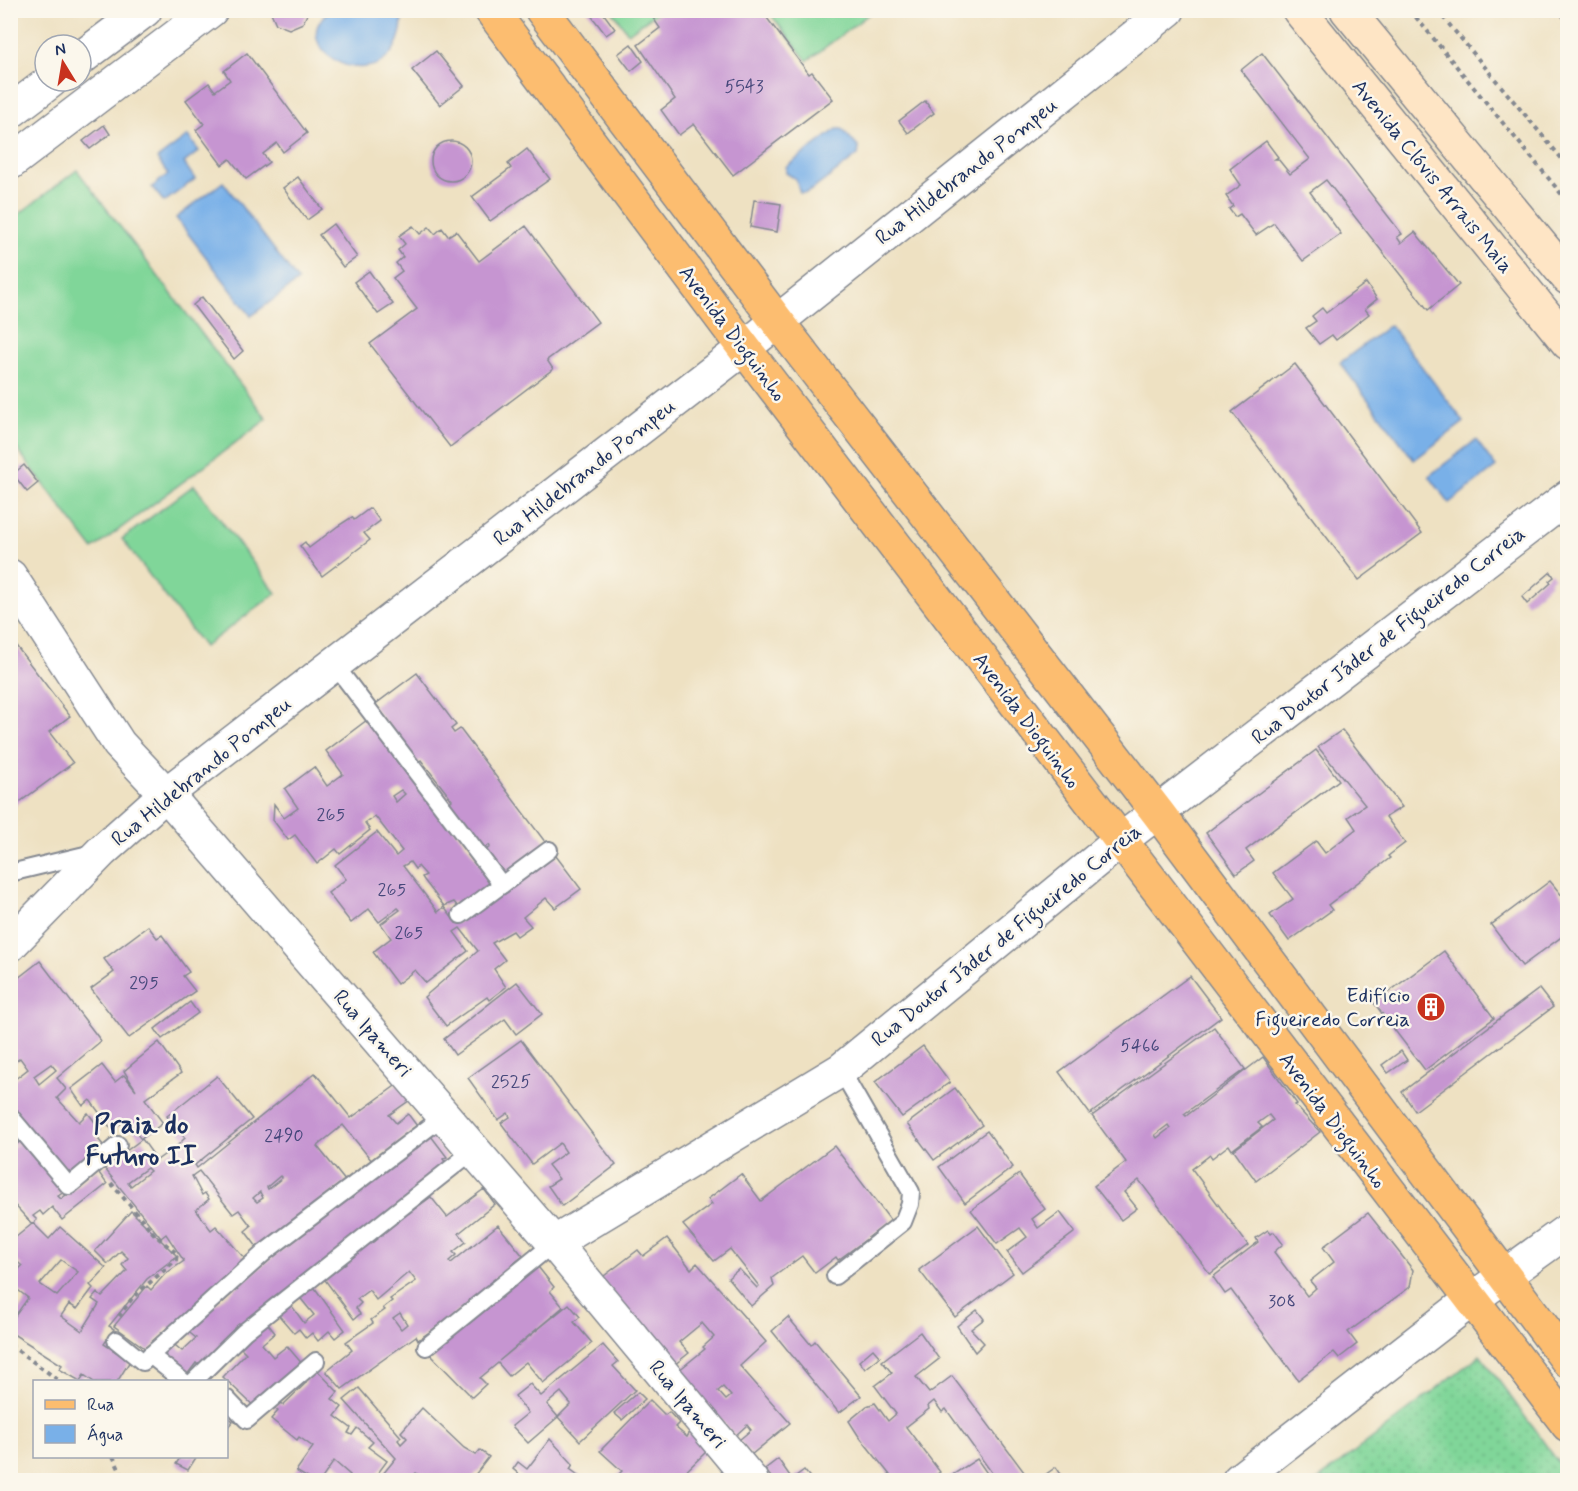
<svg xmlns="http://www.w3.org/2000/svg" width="1578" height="1491" font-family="Mynerve,sans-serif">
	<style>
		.grass { fill: url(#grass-dots); stroke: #4e827c; stroke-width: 1.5 }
		.garden { fill: #80d699; stroke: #4e827c; stroke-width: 1.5 }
		.water { fill: #79b0e8; stroke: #4a70a3; stroke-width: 1.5 }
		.building { fill: #c695d1; fill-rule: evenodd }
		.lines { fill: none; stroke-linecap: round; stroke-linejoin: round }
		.service-casing { stroke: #848890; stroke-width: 20 }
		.minor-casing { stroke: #848890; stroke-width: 36 }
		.secondary-casing { stroke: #848890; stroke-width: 36 }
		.primary-casing { stroke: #848890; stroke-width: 36 }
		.path { stroke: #848890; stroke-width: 4; stroke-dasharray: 4.5 4.5; stroke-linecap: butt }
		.service { stroke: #fff; stroke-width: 16 }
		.minor { stroke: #fff; stroke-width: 33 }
		.secondary { stroke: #fee5c5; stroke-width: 33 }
		.primary { stroke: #fcbd6f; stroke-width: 33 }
		.labels { text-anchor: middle; stroke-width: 5; stroke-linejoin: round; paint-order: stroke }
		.number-label { font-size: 18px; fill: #46487b }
		.street-label { font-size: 21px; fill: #1b2f5e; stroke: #fbf7ec }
		.poi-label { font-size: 21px; fill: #1b2f5e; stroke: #fbf7ec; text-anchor: end }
		.district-label { font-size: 27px; font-weight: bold; fill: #1b2f5e; stroke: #fbf7ec }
	</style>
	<defs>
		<pattern id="grass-dots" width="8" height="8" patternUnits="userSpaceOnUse" patternTransform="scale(1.5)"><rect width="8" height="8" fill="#80d699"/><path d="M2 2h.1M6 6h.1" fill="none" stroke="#6eb886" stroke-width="1.8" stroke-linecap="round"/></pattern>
	</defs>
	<rect width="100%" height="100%" fill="#fbf7ec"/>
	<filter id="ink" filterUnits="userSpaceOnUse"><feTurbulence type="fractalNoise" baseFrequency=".0167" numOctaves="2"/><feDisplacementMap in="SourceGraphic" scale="12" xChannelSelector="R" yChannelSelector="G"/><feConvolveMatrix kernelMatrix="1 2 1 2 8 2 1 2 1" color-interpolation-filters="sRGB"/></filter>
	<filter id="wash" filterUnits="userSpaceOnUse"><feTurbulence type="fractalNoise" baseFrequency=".008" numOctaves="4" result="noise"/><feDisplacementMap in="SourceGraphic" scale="24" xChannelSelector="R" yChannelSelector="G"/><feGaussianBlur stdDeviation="1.35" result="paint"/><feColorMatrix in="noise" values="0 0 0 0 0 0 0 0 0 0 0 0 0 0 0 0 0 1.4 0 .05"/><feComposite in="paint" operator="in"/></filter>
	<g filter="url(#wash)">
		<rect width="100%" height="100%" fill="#eee1c2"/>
		<polygon class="grass" points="1480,1355 1567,1474 1567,1480 1318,1480"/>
		<g class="garden">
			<polygon points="612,11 659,11 628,33"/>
			<polygon points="768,11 873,11 807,61"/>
			<polygon points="77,170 267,419 93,549 11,441 11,220"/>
			<polygon points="194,485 276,593 204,647 122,539"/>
		</g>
		<g class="water">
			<path d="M 330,11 L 400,11 C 404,23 401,35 395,47 C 367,97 284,44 330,11 Z"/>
			<polygon points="837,129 842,129 859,148 858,155 813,189 806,193 800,193 796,179 786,173 786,167"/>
			<polygon points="188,136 199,151 184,163 195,179 164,202 152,187 168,174 157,159"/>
			<polygon points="223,182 298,281 251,316 176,218"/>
			<polygon points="1390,325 1464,422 1414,460 1340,363"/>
			<polygon points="1476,440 1496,467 1449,503 1429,476"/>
		</g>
		<g id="blocks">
			<g class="building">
				<polygon points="270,10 309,10 303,23 289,29 276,24"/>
				<polygon points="587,10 601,10 615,29 606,35"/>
				<polygon points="663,10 761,10 809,74 812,72 833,99 733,175 694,124 679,135 661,110 675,99 638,45 660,28 653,18"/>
				<polygon points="1557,10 1568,10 1568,24"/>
				<polygon points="631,44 643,61 631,71 618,54"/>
				<polygon points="436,51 464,86 440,105 412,70"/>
				<polygon points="247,53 307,133 283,152 277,143 263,154 269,162 246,179 230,159 222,165 196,130 204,124 186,100 209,83 215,91 230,80 224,71"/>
				<polygon points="1262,53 1402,234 1397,237 1401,243 1415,232 1459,285 1428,310 1326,180 1310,192 1341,234 1303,261 1274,223 1256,235 1240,214 1235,217 1229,209 1233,206 1226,196 1241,185 1230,169 1266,141 1278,157 1275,159 1278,159 1290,174 1310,159 1241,70"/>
				<polygon points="925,101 934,113 908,133 899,121"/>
				<polygon points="104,125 110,134 90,149 83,141"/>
				<circle cx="451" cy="161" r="20"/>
				<polygon points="527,149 550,179 490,221 472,197 511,168 508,164"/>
				<polygon points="298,177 322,209 307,220 283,188"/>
				<polygon points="754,200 781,204 777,232 750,227"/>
				<polygon points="333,224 357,257 343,267 319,235"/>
				<polygon points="413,226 420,234 429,227 435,234 442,228 448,236 456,231 479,261 526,226 598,322 547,360 553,369 450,447 370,344 417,309 393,278 402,271 396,263 403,257 398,250 405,244 399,236"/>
				<polygon points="369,271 393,304 378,314 354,282"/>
				<polygon points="1366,283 1377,299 1365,309 1369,314 1336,340 1332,335 1319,344 1306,328 1316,321 1312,316 1322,308 1326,313"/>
				<polygon points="202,297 243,351 234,359 193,305"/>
				<polygon points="1295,364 1422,533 1359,580 1232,412"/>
				<polygon points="24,465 38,483 27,492 13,474"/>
				<polygon points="370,508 380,521 364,533 370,540 322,576 300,546 305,542 309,548 338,526 352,517 354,520"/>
				<polygon points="1551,572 1554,577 1549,581 1551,583 1527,604 1522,597"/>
				<polygon points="10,638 70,716 49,732 73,763 10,809"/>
				<polygon points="417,673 456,725 451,729 454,733 460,729 549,847 508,879 486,850 490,847 489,845 484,848 449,803 452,800 421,760 417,763 373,706"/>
				<path d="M 371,717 L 497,886 L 462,912 L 454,902 L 444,906 L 424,880 L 422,877 L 426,875 L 418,866 L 415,869 L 410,862 L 403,866 L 438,912 L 444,907 L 456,923 L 553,852 L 581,889 L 555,908 L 546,898 L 523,917 L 531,926 L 517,936 L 513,931 L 492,943 L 505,960 L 494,969 L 506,987 L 489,1000 L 487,997 L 446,1026 L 424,997 L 478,951 L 460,928 L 454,932 L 468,951 L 426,983 L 415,970 L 397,984 L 373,952 L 391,938 L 381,924 L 400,910 L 398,908 L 379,922 L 369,909 L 351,923 L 328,893 L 346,879 L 335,865 L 377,832 L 396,856 L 402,851 L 375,816 L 365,823 L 370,830 L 340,854 L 336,849 L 317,864 L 295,835 L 288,840 L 273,820 L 274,804 L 284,818 L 298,808 L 285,789 L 314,767 L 327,786 L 343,774 L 326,751 ZM 401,790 L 405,794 L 396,802 L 392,796 Z"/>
				<polygon points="1342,730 1402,807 1386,817 1405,843 1388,856 1390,858 1328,905 1332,910 1289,941 1270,915 1293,899 1273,873 1316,841 1325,853 1356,829 1348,817 1365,805 1318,747"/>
				<polygon points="1316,750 1339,780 1246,850 1254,861 1236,874 1206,833"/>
				<polygon points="1550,881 1568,903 1568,932 1522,966 1491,925"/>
				<polygon points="148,926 157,938 162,935 189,972 183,976 195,991 129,1038 91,989 114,972 104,959"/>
				<polygon points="1444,951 1494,1018 1425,1070 1374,1003"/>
				<path d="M 40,961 L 101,1041 L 57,1078 L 66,1089 L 57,1098 L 79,1122 L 88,1113 L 101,1130 L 95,1135 L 103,1145 L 71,1174 L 10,1112 L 10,1083 L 28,1069 L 20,1058 L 10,1066 L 10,978 L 15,975 L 18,978 ZM 51,1064 L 56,1070 L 39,1084 L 34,1076 Z"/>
				<polygon points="1190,976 1221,1017 1090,1114 1059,1072"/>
				<polygon points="517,982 542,1014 516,1034 505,1019 455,1055 444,1039"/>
				<polygon points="1539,989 1553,1007 1415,1111 1402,1092"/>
				<polygon points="190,1002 198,1013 162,1039 155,1029"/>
				<path d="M 1214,1027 L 1245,1069 L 1184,1114 L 1186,1116 L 1263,1057 L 1297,1104 L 1295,1105 L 1320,1132 L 1256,1181 L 1234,1150 L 1273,1120 L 1269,1115 L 1258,1123 L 1262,1127 L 1232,1150 L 1229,1145 L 1212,1158 L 1210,1155 L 1192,1169 L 1248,1245 L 1210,1274 L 1139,1180 L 1124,1192 L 1137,1208 L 1121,1220 L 1094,1186 L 1126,1162 L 1092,1116 ZM 1168,1125 L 1170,1128 L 1157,1138 L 1155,1135 Z"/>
				<polygon points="521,1040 616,1165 562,1206 548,1186 559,1179 548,1165 566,1152 560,1143 532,1164 501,1123 510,1117 508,1113 498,1120 468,1078"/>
				<polygon points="159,1042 181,1073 145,1099 163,1123 141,1139 125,1120 112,1130 90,1100 83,1106 71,1089 102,1065 115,1082 124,1075 136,1090 124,1071"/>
				<polygon points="923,1046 950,1082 902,1117 875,1082"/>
				<polygon points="1401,1051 1407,1060 1388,1073 1382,1065"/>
				<path d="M 315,1073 L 351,1118 L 398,1084 L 410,1100 L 389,1115 L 396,1123 L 408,1114 L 417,1126 L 387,1153 L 385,1150 L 372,1161 L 343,1125 L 317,1146 L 346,1182 L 260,1251 L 245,1231 L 251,1226 L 239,1210 L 233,1214 L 199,1171 L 192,1176 L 202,1195 L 205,1193 L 209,1199 L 196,1210 L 211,1230 L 216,1226 L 246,1260 L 172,1331 L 168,1327 L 149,1351 L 114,1326 L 147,1286 L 151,1290 L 165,1274 L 184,1261 L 166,1234 L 161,1238 L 104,1168 L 142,1139 L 157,1160 L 179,1144 L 185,1138 L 167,1116 L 217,1076 L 252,1119 L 195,1165 L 197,1168 ZM 147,1168 L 150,1171 L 131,1186 L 128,1182 ZM 280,1176 L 282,1178 L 268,1189 L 267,1187 ZM 260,1192 L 263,1198 L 257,1202 L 253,1198 Z"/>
				<polygon points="955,1088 982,1125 934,1160 907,1124"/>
				<polygon points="10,1125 22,1139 10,1148"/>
				<polygon points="987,1131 1013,1167 965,1203 939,1167"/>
				<polygon points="428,1132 447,1157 443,1159 449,1167 244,1328 240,1323 234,1328 238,1333 200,1367 196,1363 186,1376 157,1354 170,1341 182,1351 196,1338 185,1329 228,1294 229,1297 229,1294 241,1283"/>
				<path d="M 22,1140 L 64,1192 L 58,1196 L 61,1199 L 97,1170 L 107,1184 L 62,1220 L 52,1207 L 43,1215 L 40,1211 L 33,1216 L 37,1220 L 33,1223 L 49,1239 L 60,1227 L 106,1268 L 90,1285 L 93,1288 L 77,1309 L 69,1304 L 61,1316 L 82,1331 L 99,1304 L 92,1299 L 97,1293 L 102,1297 L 127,1271 L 122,1265 L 128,1258 L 121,1251 L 108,1264 L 95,1251 L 131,1211 L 177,1256 L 147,1279 L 109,1326 L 114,1329 L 104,1344 L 130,1361 L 117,1382 L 94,1382 L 84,1375 L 80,1381 L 59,1369 L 62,1365 L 10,1332 L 10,1323 L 28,1298 L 10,1284 L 10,1278 L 22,1266 L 10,1255 L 10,1242 L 32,1224 L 10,1200 L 10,1150 ZM 61,1260 L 78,1272 L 57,1296 L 40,1284 Z"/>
				<polygon points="834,1146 891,1221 838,1260 836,1257 815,1273 802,1256 772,1278 774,1286 751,1306 728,1278 739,1269 757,1288 759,1286 730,1249 714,1261 683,1225 712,1204 708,1199 741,1174 761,1201"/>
				<polygon points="1019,1174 1045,1209 1032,1219 1038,1228 1060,1212 1075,1232 1022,1272 1007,1252 1027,1237 1020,1228 997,1244 971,1210"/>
				<path d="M 484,1189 L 495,1204 L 459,1233 L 466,1242 L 453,1252 L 456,1255 L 449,1261 L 451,1263 L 498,1225 L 523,1256 L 493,1280 L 497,1284 L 418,1340 L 416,1336 L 342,1389 L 326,1371 L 352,1350 L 346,1342 L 373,1323 L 371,1320 L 385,1310 L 383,1308 L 392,1301 L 390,1299 L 416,1281 L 409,1272 L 376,1300 L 369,1290 L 357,1299 L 361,1303 L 356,1308 L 360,1314 L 354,1319 L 322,1276 L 370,1239 L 373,1242 L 384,1233 L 382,1230 L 403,1207 L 409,1213 L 431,1197 L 447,1217 ZM 400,1313 L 407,1324 L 401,1329 L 393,1318 Z"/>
				<polygon points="1368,1213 1413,1270 1410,1287 1348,1332 1357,1344 1339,1358 1334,1352 1298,1380 1231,1290 1225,1294 1213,1277 1258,1242 1256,1238 1268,1230 1271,1234 1274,1232 1283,1244 1274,1252 1307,1296 1316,1288 1310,1281 1334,1262 1323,1247"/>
				<polygon points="978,1226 1013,1273 955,1317 919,1270"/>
				<path d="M 667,1238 L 691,1269 L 697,1263 L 766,1342 L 740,1366 L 790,1423 L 751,1455 L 739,1440 L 751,1430 L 747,1425 L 735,1436 L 678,1371 L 705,1349 L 703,1347 L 714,1337 L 702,1323 L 679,1342 L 689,1353 L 674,1365 L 600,1279 L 638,1250 L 643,1256 ZM 723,1387 L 731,1396 L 726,1400 L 718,1391 Z"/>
				<polygon points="535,1263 554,1287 550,1291 563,1307 499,1361 569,1304 580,1317 574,1322 592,1343 543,1383 526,1362 509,1376 498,1363 480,1378 486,1384 472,1397 428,1352"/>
				<polygon points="312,1284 345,1330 335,1338 329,1331 318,1341 312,1333 306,1338 299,1329 294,1333 275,1311 289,1302 304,1323 314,1315 298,1295"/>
				<polygon points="977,1310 984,1319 971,1329 984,1343 975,1352 957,1326"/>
				<polygon points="788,1317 811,1345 815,1341 861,1396 839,1413 772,1331"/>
				<polygon points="264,1319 275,1333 262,1344 273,1357 287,1346 304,1366 257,1409 223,1377 246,1353 239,1346"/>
				<polygon points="920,1332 939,1359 916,1377 929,1393 952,1376 1030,1480 997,1480 946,1409 942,1412 934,1401 928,1406 929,1409 906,1427 940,1472 936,1475 940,1480 905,1480 901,1476 894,1480 858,1435 849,1421 867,1406 875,1403 888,1421 896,1414 875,1386 892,1373 882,1361"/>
				<polygon points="603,1345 618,1362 613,1366 635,1390 580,1441 558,1417 571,1404 561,1392 547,1404 558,1417 528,1443 512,1426 528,1413 515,1396 530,1384 541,1396"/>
				<polygon points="873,1349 880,1357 865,1369 859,1361"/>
				<polygon points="318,1371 338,1392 332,1399 342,1407 335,1416 351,1428 348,1433 352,1435 357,1428 373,1442 368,1447 387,1461 373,1480 347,1480 350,1475 334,1461 321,1480 311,1480 296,1471 313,1447 299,1437 297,1440 271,1419 278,1411 274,1408 279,1402 283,1405 306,1383 304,1380"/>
				<polygon points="359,1388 401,1437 398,1440 401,1444 407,1438 401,1432 422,1408 464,1448 476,1455 480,1450 489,1457 471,1480 426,1480 416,1473 410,1480 378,1480 396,1458 344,1400"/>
				<polygon points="638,1392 645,1399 622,1420 614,1413"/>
				<polygon points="650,1400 665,1415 669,1412 679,1423 675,1427 687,1437 690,1432 709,1449 677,1480 671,1477 668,1480 632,1480 628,1476 621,1480 617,1476 622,1471 600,1451"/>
				<polygon points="226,1416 233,1421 226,1429"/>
				<polygon points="550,1439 573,1464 570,1469 585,1480 526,1480 513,1469 518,1462 527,1469"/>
				<polygon points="181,1456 197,1456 188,1470 176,1464"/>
				<polygon points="778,1459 792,1479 791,1480 773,1480 765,1469"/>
				<polygon points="977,1459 991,1479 988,1480 946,1479"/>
				<polygon points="1056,1467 1065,1480 1038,1480"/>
				<polygon points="804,1470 812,1480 793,1480 792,1479"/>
			</g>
		</g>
	</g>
	<g filter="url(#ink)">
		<use href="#blocks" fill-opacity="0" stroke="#848890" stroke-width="1.5"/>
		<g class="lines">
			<g class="service-casing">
				<g id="service">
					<polyline points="334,664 502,885"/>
					<polyline points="10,873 93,853"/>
					<polyline points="461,915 549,850"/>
					<polyline points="10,1116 69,1186 118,1145"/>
					<polyline points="835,1276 903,1222 910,1204 911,1192 841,1070"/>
					<polyline points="116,1340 143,1362 265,1252 444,1116"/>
					<polyline points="426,1347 554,1243"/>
					<polyline points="150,1355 184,1382"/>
					<polyline points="193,1382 244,1332 474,1150"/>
					<polyline points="226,1398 247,1420 316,1361"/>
				</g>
			</g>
			<g class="minor-casing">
				<g id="minor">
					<polyline points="81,58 145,10"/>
					<polyline points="10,112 51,81"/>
					<polyline points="10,163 211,10"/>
					<polyline points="10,576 119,744 166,794 554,1243 751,1480"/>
					<polyline points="10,945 102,851 166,794 744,348 1168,10"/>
					<polyline points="554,1243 841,1070 1120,841 1568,497"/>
					<polyline points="1239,1480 1471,1300 1568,1230"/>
				</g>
			</g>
			<g class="secondary-casing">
				<g id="secondary">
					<polyline points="1299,10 1568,343"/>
					<polyline points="1347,10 1568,278"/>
				</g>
			</g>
			<g class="primary-casing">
				<g id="primary">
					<polyline points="491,10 744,348 1568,1425"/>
					<polyline points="542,10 777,321 1158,813 1568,1361"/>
				</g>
			</g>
			<g class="path">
				<polyline points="1410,10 1568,202"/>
				<polyline points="1437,10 1568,166"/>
				<polyline points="111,1183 155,1235 177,1254 176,1260 133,1297 119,1316"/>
				<polyline points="10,1345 61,1382"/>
				<polyline points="113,1456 124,1480"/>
			</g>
			<use href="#service" class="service"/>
			<use href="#minor" class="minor"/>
			<use href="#secondary" class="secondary"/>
			<use href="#primary" class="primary"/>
		</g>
	</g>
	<defs>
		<g id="building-disc" transform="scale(1.5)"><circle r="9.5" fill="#c8321e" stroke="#fbf7ec"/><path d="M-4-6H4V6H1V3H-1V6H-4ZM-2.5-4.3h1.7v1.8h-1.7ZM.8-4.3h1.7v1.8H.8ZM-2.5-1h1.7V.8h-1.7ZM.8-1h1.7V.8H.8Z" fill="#fff"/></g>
	</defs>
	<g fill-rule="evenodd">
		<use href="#building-disc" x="1431" y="1007"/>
	</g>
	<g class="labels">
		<g class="number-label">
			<text x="744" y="92">5543</text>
			<text x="331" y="820">265</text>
			<text x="392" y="895">265</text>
			<text x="409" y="938">265</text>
			<text x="144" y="988">295</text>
			<text x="1140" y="1051">5466</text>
			<text x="511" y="1087">2525</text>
			<text x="284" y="1141">2490</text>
			<text x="1282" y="1307">308</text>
		</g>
		<g class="street-label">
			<text transform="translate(966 171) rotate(-38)" y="7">Rua Hildebrando Pompeu</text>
			<text transform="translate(1433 176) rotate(51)" y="7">Avenida Clóvis Arrais Maia</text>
			<text transform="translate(733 333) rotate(53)" y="7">Avenida Dioguinho</text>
			<text transform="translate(584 472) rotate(-38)" y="7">Rua Hildebrando Pompeu</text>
			<text transform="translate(1388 635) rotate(-38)" y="7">Rua Doutor Jáder de Figueiredo Correia</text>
			<text transform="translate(1027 720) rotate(53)" y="7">Avenida Dioguinho</text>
			<text transform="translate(201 771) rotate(-39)" y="7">Rua Hildebrando Pompeu</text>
			<text transform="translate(1006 935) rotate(-39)" y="7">Rua Doutor Jáder de Figueiredo Correia</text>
			<text transform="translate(373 1033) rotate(49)" y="7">Rua Ipameri</text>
			<text transform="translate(1333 1120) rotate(53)" y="7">Avenida Dioguinho</text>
			<text transform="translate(688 1404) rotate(50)" y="7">Rua Ipameri</text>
		</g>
		<g class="poi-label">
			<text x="1410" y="1002">Edifício<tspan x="1410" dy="24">Figueiredo Correia</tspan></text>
		</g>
		<g class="district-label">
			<text x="141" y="1133">Praia do<tspan x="141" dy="31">Futuro II</tspan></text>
		</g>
	</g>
	<rect width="1578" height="1491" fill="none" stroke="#fbf7ec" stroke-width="36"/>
	<rect x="33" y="1380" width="195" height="78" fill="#fbf7ec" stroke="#a1a7b3" stroke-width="1.5"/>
	<rect x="45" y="1400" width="30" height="9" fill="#fcbd6f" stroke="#a1a7b3" stroke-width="1.5"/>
	<text x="87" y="1410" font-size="18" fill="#1b2f5e">Rua</text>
	<rect x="45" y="1425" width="30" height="18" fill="#79b0e8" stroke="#a1a7b3" stroke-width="1.5"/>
	<text x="87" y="1440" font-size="18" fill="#1b2f5e">Água</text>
	<g transform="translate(63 63) rotate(349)"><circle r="28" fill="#fbf7ec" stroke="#a1a7b3" stroke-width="1.5"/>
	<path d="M0-4.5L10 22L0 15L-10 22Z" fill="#c8321e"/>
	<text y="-9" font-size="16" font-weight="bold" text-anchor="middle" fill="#1b2f5e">N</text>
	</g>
</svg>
